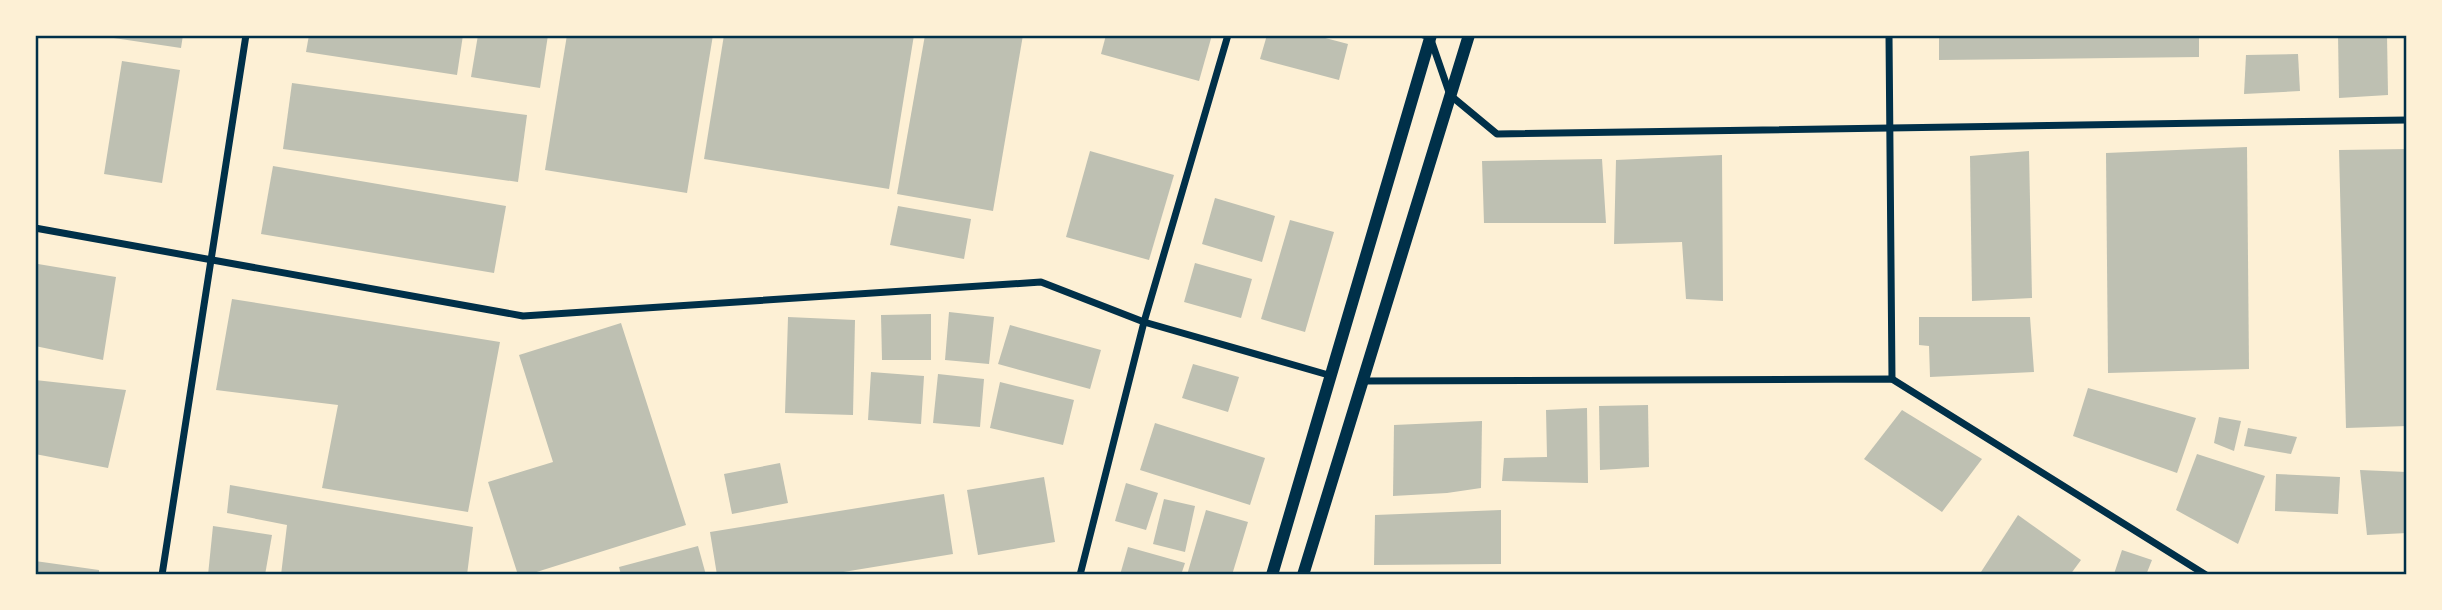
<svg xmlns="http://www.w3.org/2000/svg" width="2442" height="610" font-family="'Asap Condensed',sans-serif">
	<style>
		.building { fill: #bec0b2 }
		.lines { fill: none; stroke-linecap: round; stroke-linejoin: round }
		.minor { stroke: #003049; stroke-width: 7 }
		.tertiary { stroke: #003049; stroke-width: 12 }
		.neatline { fill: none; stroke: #003049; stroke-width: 2.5 }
	</style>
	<rect width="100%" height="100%" fill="#fdf0d5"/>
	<g class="building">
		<polygon points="107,35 183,35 181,48 107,37"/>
		<polygon points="309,35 463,35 457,75 306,52"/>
		<polygon points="478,35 548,35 540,88 471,77"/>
		<polygon points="567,35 713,35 687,193 545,170"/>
		<polygon points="724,35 914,35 889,189 704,159"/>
		<polygon points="925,35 1023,35 993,211 897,194"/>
		<polygon points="1106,35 1212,35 1199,81 1101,54"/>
		<polygon points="1267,35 1314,35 1348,44 1339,80 1260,59"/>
		<polygon points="1939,35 2199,35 2199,57 1939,60"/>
		<polygon points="2338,35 2387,35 2388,95 2339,98"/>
		<polygon points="2298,54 2300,91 2244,94 2246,55"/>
		<polygon points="122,61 180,70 162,183 104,174"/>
		<polygon points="292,83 527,115 518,182 283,149"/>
		<polygon points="2247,147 2249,369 2108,373 2106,153"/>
		<polygon points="2407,149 2407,426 2346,428 2339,150"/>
		<polygon points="1090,151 1174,175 1149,260 1066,237"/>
		<polygon points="2029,151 2032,298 1972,301 1970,156"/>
		<polygon points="1722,155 1723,301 1686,299 1682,242 1614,244 1616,160"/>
		<polygon points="1602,159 1606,223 1484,223 1482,161"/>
		<polygon points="273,166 506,206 494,273 261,234"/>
		<polygon points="1215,198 1275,216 1262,262 1202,244"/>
		<polygon points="898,206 971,219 964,259 890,245"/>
		<polygon points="1290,220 1334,232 1305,332 1261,319"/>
		<polygon points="1195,263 1252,279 1241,318 1184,302"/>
		<polygon points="38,264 116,277 103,360 35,346 35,278"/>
		<polygon points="232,299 500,342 468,512 322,488 338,405 216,390"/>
		<polygon points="949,312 994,317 989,364 945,360"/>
		<polygon points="931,314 931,360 882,360 881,315"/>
		<polygon points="788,317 855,320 853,415 785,413"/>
		<polygon points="1919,317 2030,317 2034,372 1930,377 1929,346 1919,345"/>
		<polygon points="621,323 686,525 527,575 518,575 488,482 553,462 519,355"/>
		<polygon points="1010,325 1101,350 1090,389 998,364"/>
		<polygon points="1193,364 1239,377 1228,412 1182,398"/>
		<polygon points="871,372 924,376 921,424 868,420"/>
		<polygon points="938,374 984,379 980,427 933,423"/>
		<polygon points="35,380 126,390 108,468 35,454"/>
		<polygon points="1000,382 1074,400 1063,445 990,428"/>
		<polygon points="2088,388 2196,418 2177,473 2073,436"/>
		<polygon points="1648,405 1649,467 1600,470 1599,406"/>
		<polygon points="1587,408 1588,483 1502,481 1504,458 1547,457 1546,410"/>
		<polygon points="1902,410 1982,459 1942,512 1864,459"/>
		<polygon points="2219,417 2241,421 2234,451 2214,443"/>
		<polygon points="1482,421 1481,488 1447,493 1393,496 1394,425"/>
		<polygon points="1155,423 1265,458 1250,505 1140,470"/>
		<polygon points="2248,428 2297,437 2291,454 2244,446"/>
		<polygon points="2197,454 2265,476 2238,544 2176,510"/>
		<polygon points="780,463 788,503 732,514 724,474"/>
		<polygon points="2360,470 2407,472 2407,533 2367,535"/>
		<polygon points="2276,474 2340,477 2338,514 2275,511"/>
		<polygon points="1044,477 1055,542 978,555 967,490"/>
		<polygon points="1126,483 1158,493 1146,530 1115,521"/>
		<polygon points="230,485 473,527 467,575 281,575 287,525 227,513"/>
		<polygon points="944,494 953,554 825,575 717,575 710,532"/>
		<polygon points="1164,499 1195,506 1185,552 1153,544"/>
		<polygon points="1206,510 1248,522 1232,575 1187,575"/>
		<polygon points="1501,510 1501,564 1374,565 1375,515"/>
		<polygon points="2018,515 2081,560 2070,575 1979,575"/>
		<polygon points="213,526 272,535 265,575 208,575"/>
		<polygon points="698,546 706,575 621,575 619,567"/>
		<polygon points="1128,547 1185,563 1181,575 1120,575"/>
		<polygon points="2122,550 2152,560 2146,575 2114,574"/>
		<polygon points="35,561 99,570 99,575 35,575"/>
	</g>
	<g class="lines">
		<g class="minor">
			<polyline points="1423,35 1430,37 1450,95 1497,134 2407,120"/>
			<polyline points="1889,35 1892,379"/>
			<polyline points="35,228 523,316 1041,282 1144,322 1332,376"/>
			<polyline points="1362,381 1892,379 2206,575"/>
			<polyline points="162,575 246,35"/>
			<polyline points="1080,575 1144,322 1228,35"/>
		</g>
		<g class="tertiary">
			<polyline points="1272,575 1431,35"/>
			<polyline points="1303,575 1469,35"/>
		</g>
	</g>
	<rect width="2442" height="610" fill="none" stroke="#fdf0d5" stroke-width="74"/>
	<rect x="37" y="37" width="2368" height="536" class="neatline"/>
</svg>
